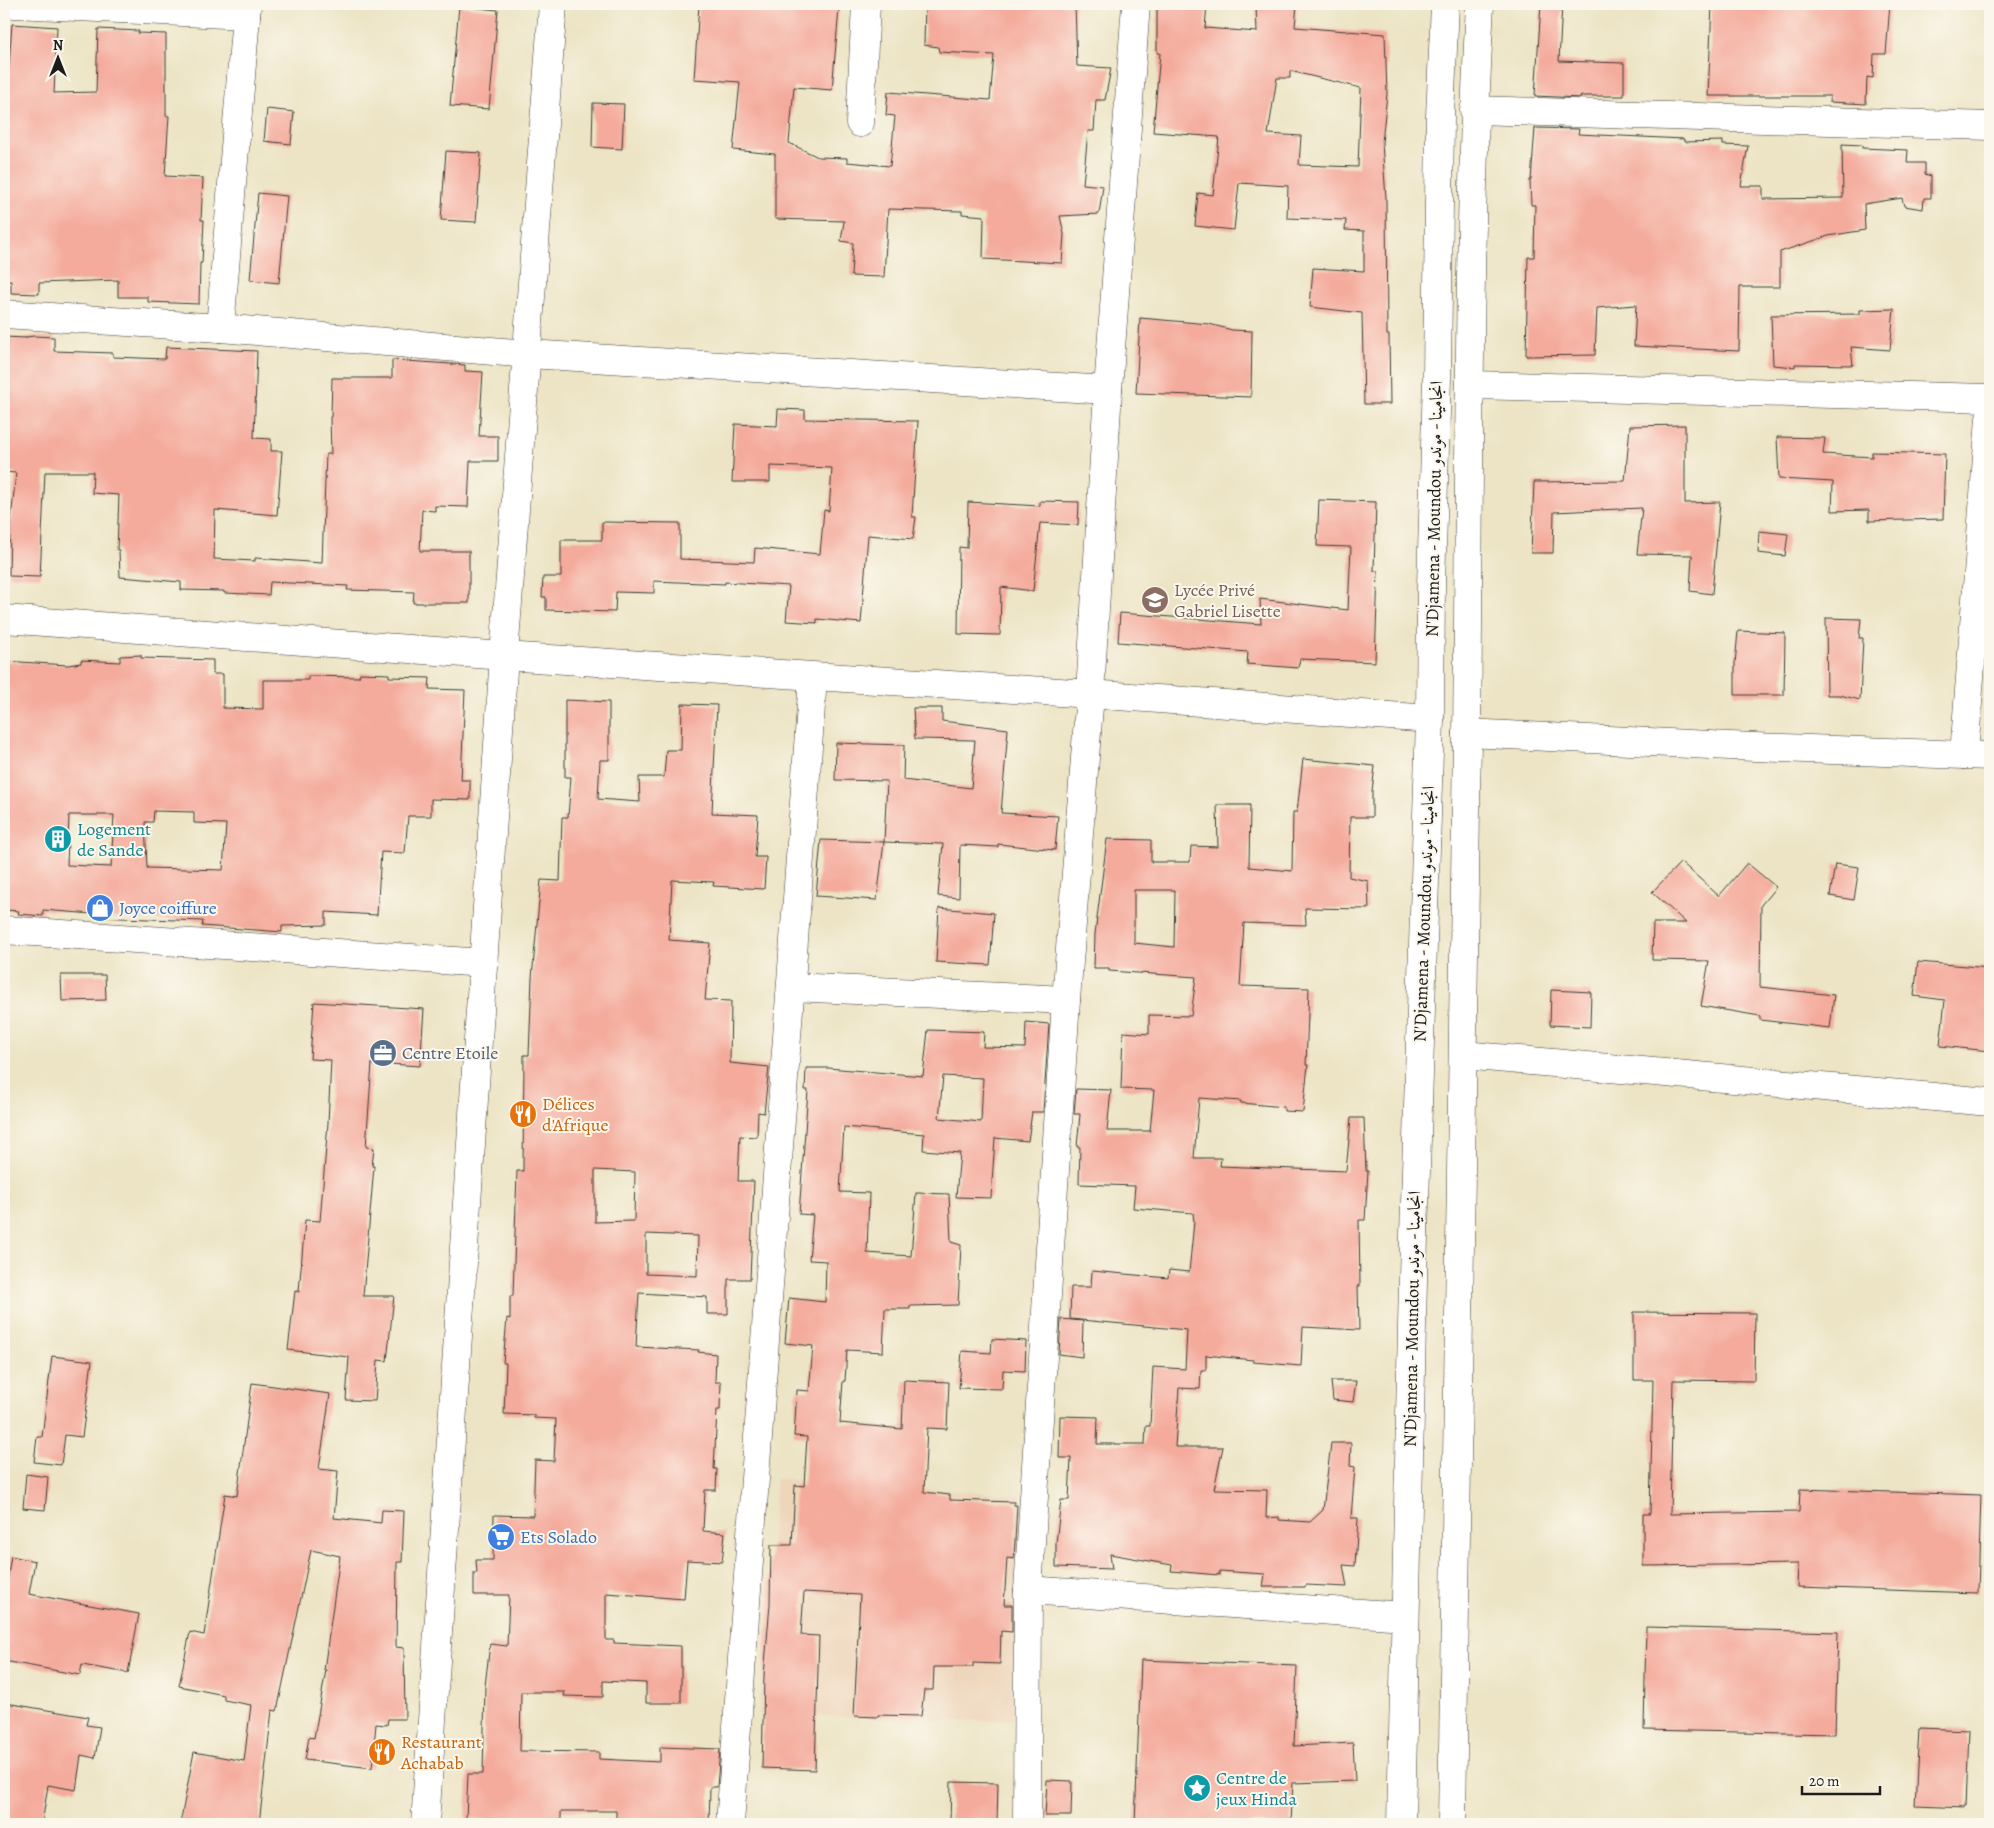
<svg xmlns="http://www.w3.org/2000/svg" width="1994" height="1828" font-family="Alegreya,Amiri,serif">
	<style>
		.built { fill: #eed6bb }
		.building { fill: #f4ab9c; fill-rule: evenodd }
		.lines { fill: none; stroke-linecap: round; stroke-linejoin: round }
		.minor-casing { stroke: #3b3a35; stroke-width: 29 }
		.major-casing { stroke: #3b3a35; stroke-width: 29 }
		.minor { stroke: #fff; stroke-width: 28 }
		.major { stroke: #fff; stroke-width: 28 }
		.labels { text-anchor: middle; stroke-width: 4; stroke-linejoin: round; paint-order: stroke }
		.street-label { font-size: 18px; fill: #1c1c1c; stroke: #fbf7ec }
		.education-label { font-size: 18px; fill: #785e54; stroke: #fbf7ec; text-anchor: start }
		.culture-label { font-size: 18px; fill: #0d838f; stroke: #fbf7ec; text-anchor: start }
		.shop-label { font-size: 18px; fill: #366cbe; stroke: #fbf7ec; text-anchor: start }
		.service-label { font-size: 18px; fill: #4e5e75; stroke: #fbf7ec; text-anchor: start }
		.food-label { font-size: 18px; fill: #c56008; stroke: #fbf7ec; text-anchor: start }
	</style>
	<rect width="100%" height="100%" fill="#fbf7ec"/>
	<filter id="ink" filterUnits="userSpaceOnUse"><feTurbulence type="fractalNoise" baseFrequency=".02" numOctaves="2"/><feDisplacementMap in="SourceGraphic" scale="10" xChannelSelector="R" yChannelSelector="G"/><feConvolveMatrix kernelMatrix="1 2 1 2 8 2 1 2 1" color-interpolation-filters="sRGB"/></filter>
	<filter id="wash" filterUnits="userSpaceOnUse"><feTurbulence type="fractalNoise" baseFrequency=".0096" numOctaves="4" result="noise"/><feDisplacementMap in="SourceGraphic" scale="20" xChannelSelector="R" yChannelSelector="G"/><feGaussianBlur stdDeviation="1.12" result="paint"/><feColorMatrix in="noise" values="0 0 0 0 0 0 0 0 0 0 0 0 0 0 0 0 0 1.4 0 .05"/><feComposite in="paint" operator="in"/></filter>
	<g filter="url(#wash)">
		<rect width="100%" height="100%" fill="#ece4c4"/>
		<polygon class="built" points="776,1479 1021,1495 1013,1720 927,1721 759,1713"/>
		<g id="blocks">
			<g class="building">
				<polygon points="699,4 776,4 839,9 832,90 794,87 789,143 818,157 847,158 847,162 890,166 895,116 886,115 888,92 990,100 994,55 939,52 938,47 924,45 925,4 1075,4 1077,66 1111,68 1105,100 1096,100 1094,131 1088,131 1083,184 1103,186 1099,214 1060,216 1064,234 1062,263 983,259 984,216 962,214 962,211 888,209 884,277 851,276 853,243 841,241 844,221 775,219 775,154 733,150 740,82 694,79"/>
				<path d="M 1157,4 L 1207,4 L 1205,28 L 1257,32 L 1256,5 L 1297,4 L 1295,27 L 1385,34 L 1387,94 L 1382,143 L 1386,198 L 1387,335 L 1389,335 L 1390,404 L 1364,404 L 1362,313 L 1310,307 L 1313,268 L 1364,271 L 1364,231 L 1345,230 L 1346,220 L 1287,218 L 1288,186 L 1239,183 L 1234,230 L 1195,226 L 1198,193 L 1213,195 L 1219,137 L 1153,132 L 1160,53 L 1157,53 ZM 1290,71 L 1361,88 L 1358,167 L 1299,165 L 1301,136 L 1268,134 L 1277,78 L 1290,78 Z"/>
				<polygon points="1541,4 1562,4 1559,61 1624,63 1624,96 1581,96 1581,98 1535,96"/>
				<polygon points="1712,4 1890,4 1886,54 1874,54 1873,78 1867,77 1866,104 1830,102 1830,96 1708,96"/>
				<polygon points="459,6 498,10 489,109 450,106"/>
				<polygon points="12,24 57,27 54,93 96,92 98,29 139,31 138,33 166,34 166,116 169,116 165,176 203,178 201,220 204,220 202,263 200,263 199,304 148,302 148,297 118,297 118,280 39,283 39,294 11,293 11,281 4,281 4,90 7,91"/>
				<polygon points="593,103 624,104 622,149 592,147"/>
				<polygon points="267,109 294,112 291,144 264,141"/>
				<polygon points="1535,128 1579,129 1578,134 1684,139 1684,142 1723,141 1723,145 1748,146 1741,186 1763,186 1763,199 1843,198 1842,144 1862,145 1862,148 1908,150 1907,163 1925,163 1925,174 1931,176 1931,198 1924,198 1923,209 1904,206 1902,198 1864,204 1865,230 1828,236 1780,252 1780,287 1740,287 1739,351 1634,346 1636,305 1597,308 1595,355 1526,356 1528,257 1534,257 1535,205 1531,205 1530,180 1531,180"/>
				<polygon points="446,151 481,153 476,222 441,220"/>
				<polygon points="258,193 287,196 279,283 250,280"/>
				<polygon points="1894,309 1890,350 1851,347 1853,365 1795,364 1795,367 1773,365 1771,315 1860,314 1860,310"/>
				<polygon points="1140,318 1209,324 1232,330 1252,331 1251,397 1136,393"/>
				<polygon points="34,336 54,337 54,351 113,353 113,357 165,359 166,347 257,351 254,438 271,439 271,451 282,451 277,515 215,510 214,559 255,561 255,558 322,563 326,454 331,454 330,417 331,417 332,378 392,378 392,360 465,365 465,371 483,372 479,436 498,436 498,461 470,461 468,507 435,506 435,511 422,510 420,551 469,551 469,603 413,603 414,592 347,590 348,586 270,582 269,595 224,593 224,591 181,590 181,582 120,577 119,550 117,550 119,495 92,493 93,472 45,472 40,577 9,576 10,528 16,473 4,472 4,438 9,393 4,393 4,337 26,338 26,337"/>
				<polygon points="778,409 805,410 805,419 918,421 912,517 916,517 913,539 868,535 861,623 817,619 817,623 786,621 789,586 725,582 725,584 654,581 654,593 616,592 615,612 546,610 546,597 542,597 543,577 561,577 561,540 602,540 602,522 680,523 680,559 754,562 755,548 820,554 824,510 829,511 832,468 770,466 770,482 732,482 735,424 777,426"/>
				<polygon points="1685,425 1685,503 1720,502 1712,594 1690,591 1692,555 1637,554 1642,508 1554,512 1553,553 1531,553 1534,482 1625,481 1630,426"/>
				<polygon points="1777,437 1825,438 1823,454 1872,457 1872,452 1945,454 1943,519 1869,521 1869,510 1832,511 1833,482 1779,479"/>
				<polygon points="1319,500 1376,502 1374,571 1378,571 1375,662 1300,659 1298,668 1247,664 1248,652 1118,642 1120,613 1261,624 1260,599 1348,610 1351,547 1317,546"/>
				<polygon points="1040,501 1079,502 1078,525 1040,523 1033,591 1001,587 1000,635 958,634 959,547 967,548 968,502 1040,506"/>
				<polygon points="1759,531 1788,534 1785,556 1758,553"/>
				<polygon points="1826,618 1861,619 1859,638 1863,638 1860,700 1840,695 1827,695"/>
				<polygon points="1738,631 1785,633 1784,695 1735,695 1735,664"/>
				<path d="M 141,655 L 141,658 L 213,660 L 213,674 L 223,674 L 223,708 L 263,709 L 263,680 L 308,680 L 308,676 L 359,677 L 360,673 L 389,674 L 389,677 L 430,678 L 429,689 L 465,690 L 461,780 L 470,780 L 470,800 L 431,799 L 431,816 L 408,816 L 405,853 L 381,852 L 377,915 L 326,912 L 326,925 L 282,926 L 282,932 L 202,926 L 203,921 L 93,917 L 93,914 L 43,910 L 43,916 L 18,914 L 19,911 L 4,910 L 4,661 L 68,665 L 81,663 L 81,660 L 120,662 L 120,656 ZM 154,811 L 194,812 L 194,823 L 226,824 L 223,870 L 147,868 L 145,822 L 153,822 ZM 69,815 L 114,815 L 111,867 L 67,865 Z"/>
				<path d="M 565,700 L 609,702 L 609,760 L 600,760 L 598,799 L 640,802 L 639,777 L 664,777 L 666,750 L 681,750 L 682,704 L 717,705 L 712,813 L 758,815 L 755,857 L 766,857 L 764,889 L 713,886 L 714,882 L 672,880 L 669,940 L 710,943 L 705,1000 L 731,1001 L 730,1063 L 769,1067 L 764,1113 L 758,1112 L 757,1137 L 740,1136 L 738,1181 L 754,1181 L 750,1279 L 728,1279 L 728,1314 L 707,1314 L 707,1297 L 639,1293 L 636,1347 L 699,1350 L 698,1352 L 716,1354 L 715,1382 L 721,1382 L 720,1410 L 717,1410 L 714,1469 L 717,1469 L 716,1490 L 705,1490 L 703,1531 L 725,1533 L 722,1562 L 687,1560 L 684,1599 L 606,1593 L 606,1640 L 614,1640 L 614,1643 L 681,1646 L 681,1703 L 646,1703 L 646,1683 L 603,1681 L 603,1697 L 564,1696 L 565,1692 L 521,1692 L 520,1751 L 599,1752 L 599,1759 L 660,1762 L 660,1747 L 720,1749 L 717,1787 L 710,1787 L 709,1824 L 616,1824 L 616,1811 L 561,1811 L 561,1824 L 496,1824 L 496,1820 L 466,1819 L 468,1774 L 483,1774 L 485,1686 L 490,1644 L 507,1646 L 509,1595 L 474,1595 L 474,1573 L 477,1573 L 476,1560 L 493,1560 L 494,1515 L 533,1516 L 535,1460 L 554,1461 L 556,1419 L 534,1418 L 534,1415 L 504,1414 L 506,1363 L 503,1363 L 507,1318 L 510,1319 L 510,1296 L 513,1296 L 517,1171 L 523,1171 L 524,1055 L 529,1055 L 532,978 L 541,880 L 560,881 L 562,817 L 568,817 L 571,777 L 565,777 ZM 595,1170 L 635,1172 L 634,1221 L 595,1222 ZM 646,1234 L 698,1236 L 697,1276 L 646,1274 Z"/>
				<polygon points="913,708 942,708 942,721 1008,729 1001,813 1058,816 1055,850 998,844 998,847 960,845 959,898 938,896 943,844 884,842 887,781 835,780 836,743 904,745 903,780 971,788 975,740 915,739"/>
				<path d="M 1303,759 L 1375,766 L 1372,791 L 1372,817 L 1350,817 L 1349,877 L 1368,881 L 1369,909 L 1305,908 L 1306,925 L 1244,923 L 1240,986 L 1309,988 L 1306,1065 L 1308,1065 L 1303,1112 L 1284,1111 L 1284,1107 L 1241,1103 L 1241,1101 L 1199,1098 L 1194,1158 L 1221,1158 L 1220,1166 L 1346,1171 L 1351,1118 L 1364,1118 L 1366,1171 L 1368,1171 L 1365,1220 L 1359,1220 L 1360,1286 L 1358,1286 L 1359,1330 L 1303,1327 L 1301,1366 L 1253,1362 L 1253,1360 L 1206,1355 L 1206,1370 L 1201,1370 L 1200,1389 L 1179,1388 L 1175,1447 L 1223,1447 L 1214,1489 L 1267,1490 L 1266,1518 L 1279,1517 L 1279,1520 L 1310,1522 L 1323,1510 L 1331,1443 L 1351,1443 L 1350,1466 L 1355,1467 L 1351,1518 L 1358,1518 L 1355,1566 L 1343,1565 L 1347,1587 L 1306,1585 L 1305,1587 L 1263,1587 L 1265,1574 L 1219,1571 L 1219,1575 L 1171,1571 L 1172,1565 L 1110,1554 L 1112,1569 L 1056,1567 L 1056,1543 L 1061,1500 L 1069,1500 L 1071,1458 L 1059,1458 L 1060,1416 L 1098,1417 L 1097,1444 L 1145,1444 L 1146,1426 L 1150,1426 L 1153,1367 L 1185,1369 L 1187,1330 L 1070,1319 L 1071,1287 L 1091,1287 L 1092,1271 L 1168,1278 L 1169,1270 L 1189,1272 L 1194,1222 L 1193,1213 L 1133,1208 L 1135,1186 L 1079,1184 L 1080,1147 L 1077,1147 L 1080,1114 L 1074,1114 L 1076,1089 L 1111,1090 L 1107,1131 L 1150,1131 L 1154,1090 L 1121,1089 L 1123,1032 L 1149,1034 L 1149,1015 L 1191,1016 L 1196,977 L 1109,971 L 1109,968 L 1094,968 L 1095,934 L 1107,839 L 1151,840 L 1151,862 L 1190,862 L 1191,846 L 1218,847 L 1217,805 L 1250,805 L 1249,867 L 1292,871 L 1293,812 L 1297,812 ZM 1134,890 L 1175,890 L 1174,947 L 1134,943 Z"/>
				<polygon points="821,840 884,842 877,900 816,896"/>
				<polygon points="1681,862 1719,896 1747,863 1776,887 1761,905 1760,987 1834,995 1830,1028 1760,1020 1760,1016 1701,1006 1709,961 1652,960 1653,923 1686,923 1652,892"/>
				<polygon points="1835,864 1859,867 1854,900 1830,896"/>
				<polygon points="939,908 994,913 990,965 936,962"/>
				<polygon points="1918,962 1990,968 1990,1051 1940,1046 1945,1000 1914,996"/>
				<polygon points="61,975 105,975 106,1000 62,1001"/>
				<polygon points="1551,990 1591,992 1590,1027 1550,1025"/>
				<polygon points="314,1002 424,1009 420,1066 372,1063 366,1147 374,1148 372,1166 374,1166 363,1296 394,1296 387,1361 378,1360 375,1401 346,1400 349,1357 288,1350 295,1291 299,1292 305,1220 320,1221 328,1123 331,1060 310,1059"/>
				<path d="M 1026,1022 L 1049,1024 L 1043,1112 L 1032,1112 L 1028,1141 L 995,1138 L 991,1198 L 956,1197 L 960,1153 L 923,1150 L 924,1134 L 844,1127 L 840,1192 L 869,1193 L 867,1253 L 911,1256 L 916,1193 L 949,1194 L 951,1242 L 961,1245 L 958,1305 L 910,1306 L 910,1309 L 885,1309 L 883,1352 L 847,1350 L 845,1381 L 843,1381 L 840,1423 L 902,1429 L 904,1380 L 949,1382 L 947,1429 L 927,1428 L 924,1492 L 950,1495 L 950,1500 L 1014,1502 L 1014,1505 L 1017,1505 L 1014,1559 L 1007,1558 L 1004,1605 L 1012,1605 L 1012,1632 L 1001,1631 L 1000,1664 L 973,1663 L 973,1667 L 934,1667 L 933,1690 L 924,1690 L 921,1716 L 878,1715 L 878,1717 L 854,1716 L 860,1595 L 804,1592 L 801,1635 L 819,1636 L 815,1770 L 762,1768 L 764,1676 L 770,1604 L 771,1545 L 792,1545 L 795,1485 L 804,1486 L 807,1437 L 794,1436 L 797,1390 L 809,1391 L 813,1346 L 785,1343 L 789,1298 L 825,1302 L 826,1261 L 809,1260 L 813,1215 L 799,1214 L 808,1090 L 805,1090 L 806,1068 L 828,1068 L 923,1076 L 928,1030 L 984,1032 L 983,1047 L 1025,1048 ZM 943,1076 L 983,1078 L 981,1122 L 939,1118 Z"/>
				<polygon points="1634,1312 1755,1313 1754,1381 1673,1380 1670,1514 1799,1512 1800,1489 1981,1495 1978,1593 1797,1587 1798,1564 1643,1566 1643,1514 1650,1514 1653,1380 1634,1380"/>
				<polygon points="1061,1319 1083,1321 1082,1357 1059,1354"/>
				<polygon points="992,1339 1026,1341 1025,1371 1003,1370 1002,1389 959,1388 962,1351 991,1353"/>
				<polygon points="52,1356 92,1361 82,1437 65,1435 61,1465 34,1462 37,1437 42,1437"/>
				<polygon points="1331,1381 1356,1381 1353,1402 1333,1400"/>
				<polygon points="252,1383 330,1394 319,1469 338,1471 334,1518 381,1523 382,1510 404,1511 402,1562 397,1562 396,1647 404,1648 405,1719 388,1719 387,1725 376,1724 372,1768 305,1760 309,1737 314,1738 326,1670 324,1670 340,1556 311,1550 277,1711 272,1710 259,1824 180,1824 194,1752 244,1761 251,1705 224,1700 224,1695 179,1686 190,1632 204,1635 225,1494 237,1496"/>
				<polygon points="26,1474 48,1477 45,1510 23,1508"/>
				<polygon points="11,1556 35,1561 29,1594 139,1614 128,1673 82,1665 80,1675 4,1661 4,1601"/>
				<polygon points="1646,1627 1838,1632 1835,1734 1644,1730"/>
				<polygon points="1141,1660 1297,1666 1294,1746 1353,1743 1355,1781 1293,1783 1291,1824 1135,1824"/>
				<polygon points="6,1703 88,1717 86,1725 100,1727 95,1758 81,1755 76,1790 48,1785 42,1824 4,1824 4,1715"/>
				<polygon points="1919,1728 1969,1730 1966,1808 1915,1806"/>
				<polygon points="1047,1780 1072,1781 1071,1816 1045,1816"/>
				<polygon points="951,1782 998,1783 997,1824 950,1824"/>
			</g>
		</g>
	</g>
	<g filter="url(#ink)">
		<use href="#blocks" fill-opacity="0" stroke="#3b3a35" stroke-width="1"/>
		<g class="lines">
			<g class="minor-casing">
				<g id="minor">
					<polyline points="14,4 246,15"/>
					<polyline points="1474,110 1990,126"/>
					<polyline points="860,123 866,4"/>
					<polyline points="4,314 220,328 528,354 1108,390"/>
					<polyline points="220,328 247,4"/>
					<polyline points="1470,385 1990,398"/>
					<polyline points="4,619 504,656 1090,694 1430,719"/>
					<polyline points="1467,733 1730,746 1990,756"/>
					<polyline points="1964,755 1990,418"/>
					<polyline points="4,930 484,963"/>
					<polyline points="792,987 1066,1000"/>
					<polyline points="1463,1055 1990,1102"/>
					<polyline points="1028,1590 1405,1616"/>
					<polyline points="425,1824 504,656 553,4"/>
					<polyline points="730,1824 813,678"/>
					<polyline points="1027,1824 1028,1590 1066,1000 1090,694 1108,390 1136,4"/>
				</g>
			</g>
			<g class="major-casing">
				<g id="major">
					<polyline points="1401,1824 1414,1235 1430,719 1431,586 1437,377 1440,116 1445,4"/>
					<path d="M 1452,1824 C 1457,1461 1463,1098 1467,736 C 1470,492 1467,247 1480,4"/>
				</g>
			</g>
			<use href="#minor" class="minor"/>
			<use href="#major" class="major"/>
		</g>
	</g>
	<defs>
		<g id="school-disc" transform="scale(1.4375)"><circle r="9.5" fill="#8d6e63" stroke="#fbf7ec"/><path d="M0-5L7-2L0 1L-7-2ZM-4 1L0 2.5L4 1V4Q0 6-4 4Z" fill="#fff"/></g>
		<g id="building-disc" transform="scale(1.4375)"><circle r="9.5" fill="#0f9aa8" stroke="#fbf7ec"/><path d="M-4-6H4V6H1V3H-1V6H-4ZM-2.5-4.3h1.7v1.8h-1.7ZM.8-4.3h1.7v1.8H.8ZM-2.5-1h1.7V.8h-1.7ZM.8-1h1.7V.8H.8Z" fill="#fff"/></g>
		<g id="shop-disc" transform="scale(1.4375)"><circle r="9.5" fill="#3f7fe0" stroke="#fbf7ec"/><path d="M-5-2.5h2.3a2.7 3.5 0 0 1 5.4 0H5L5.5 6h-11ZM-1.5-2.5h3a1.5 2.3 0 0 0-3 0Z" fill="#fff"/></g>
		<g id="office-disc" transform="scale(1.4375)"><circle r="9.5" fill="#5c6f8a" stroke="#fbf7ec"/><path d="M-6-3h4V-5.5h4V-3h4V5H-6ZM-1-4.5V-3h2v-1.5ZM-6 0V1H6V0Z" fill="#fff"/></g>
		<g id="restaurant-disc" transform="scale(1.4375)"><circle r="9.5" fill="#e8710a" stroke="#fbf7ec"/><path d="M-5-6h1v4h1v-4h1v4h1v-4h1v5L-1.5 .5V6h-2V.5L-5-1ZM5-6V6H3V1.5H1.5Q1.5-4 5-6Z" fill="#fff"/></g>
		<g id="supermarket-disc" transform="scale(1.4375)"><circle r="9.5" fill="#3f7fe0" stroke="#fbf7ec"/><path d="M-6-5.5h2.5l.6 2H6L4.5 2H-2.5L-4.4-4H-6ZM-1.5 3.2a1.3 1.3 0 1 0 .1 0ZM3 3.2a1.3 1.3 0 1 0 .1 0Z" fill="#fff"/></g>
		<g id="sight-disc" transform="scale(1.4375)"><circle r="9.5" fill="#0f9aa8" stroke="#fbf7ec"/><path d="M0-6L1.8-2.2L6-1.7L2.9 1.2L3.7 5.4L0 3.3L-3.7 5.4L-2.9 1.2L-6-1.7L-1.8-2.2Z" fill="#fff"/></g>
	</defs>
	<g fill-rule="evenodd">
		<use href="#school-disc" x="1155" y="600"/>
		<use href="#building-disc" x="58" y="839"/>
		<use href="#shop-disc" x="100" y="908"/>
		<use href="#office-disc" x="383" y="1053"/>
		<use href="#restaurant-disc" x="523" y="1114"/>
		<use href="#supermarket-disc" x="501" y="1537"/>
		<use href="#restaurant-disc" x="382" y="1752"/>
		<use href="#sight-disc" x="1197" y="1788"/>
	</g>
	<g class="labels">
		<g class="street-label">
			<text transform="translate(1434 509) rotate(-89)" y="6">N'Djamena - Moundou انجامينا - موندو</text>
			<text transform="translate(1424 914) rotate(-88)" y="6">N'Djamena - Moundou انجامينا - موندو</text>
			<text transform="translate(1412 1319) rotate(-89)" y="6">N'Djamena - Moundou انجامينا - موندو</text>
		</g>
		<g class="education-label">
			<text x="1174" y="596">Lycée Privé<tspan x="1174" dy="21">Gabriel Lisette</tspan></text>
		</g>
		<g class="culture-label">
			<text x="77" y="835">Logement<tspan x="77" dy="21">de Sande</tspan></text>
			<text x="1216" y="1784">Centre de<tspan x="1216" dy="21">jeux Hinda</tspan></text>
		</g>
		<g class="shop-label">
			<text x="119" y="914">Joyce coiffure</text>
			<text x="520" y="1543">Ets Solado</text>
		</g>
		<g class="service-label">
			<text x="402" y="1059">Centre Etoile</text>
		</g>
		<g class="food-label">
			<text x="542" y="1110">Délices<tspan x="542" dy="21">d'Afrique</tspan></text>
			<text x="401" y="1748">Restaurant<tspan x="401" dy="21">Achabab</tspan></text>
		</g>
	</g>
	<rect width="1994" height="1828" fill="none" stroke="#fbf7ec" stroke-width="20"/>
	<g transform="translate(58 58)" stroke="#fbf7ec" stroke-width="4" paint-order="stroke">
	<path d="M0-4L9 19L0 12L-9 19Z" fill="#1c1c1c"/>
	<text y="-8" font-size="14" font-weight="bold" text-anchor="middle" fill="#1c1c1c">N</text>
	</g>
	<path d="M1802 1786v8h78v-8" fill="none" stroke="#1c1c1c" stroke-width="2.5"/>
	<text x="1809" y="1786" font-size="15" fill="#1c1c1c" stroke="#fbf7ec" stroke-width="4" paint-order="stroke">20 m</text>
</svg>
